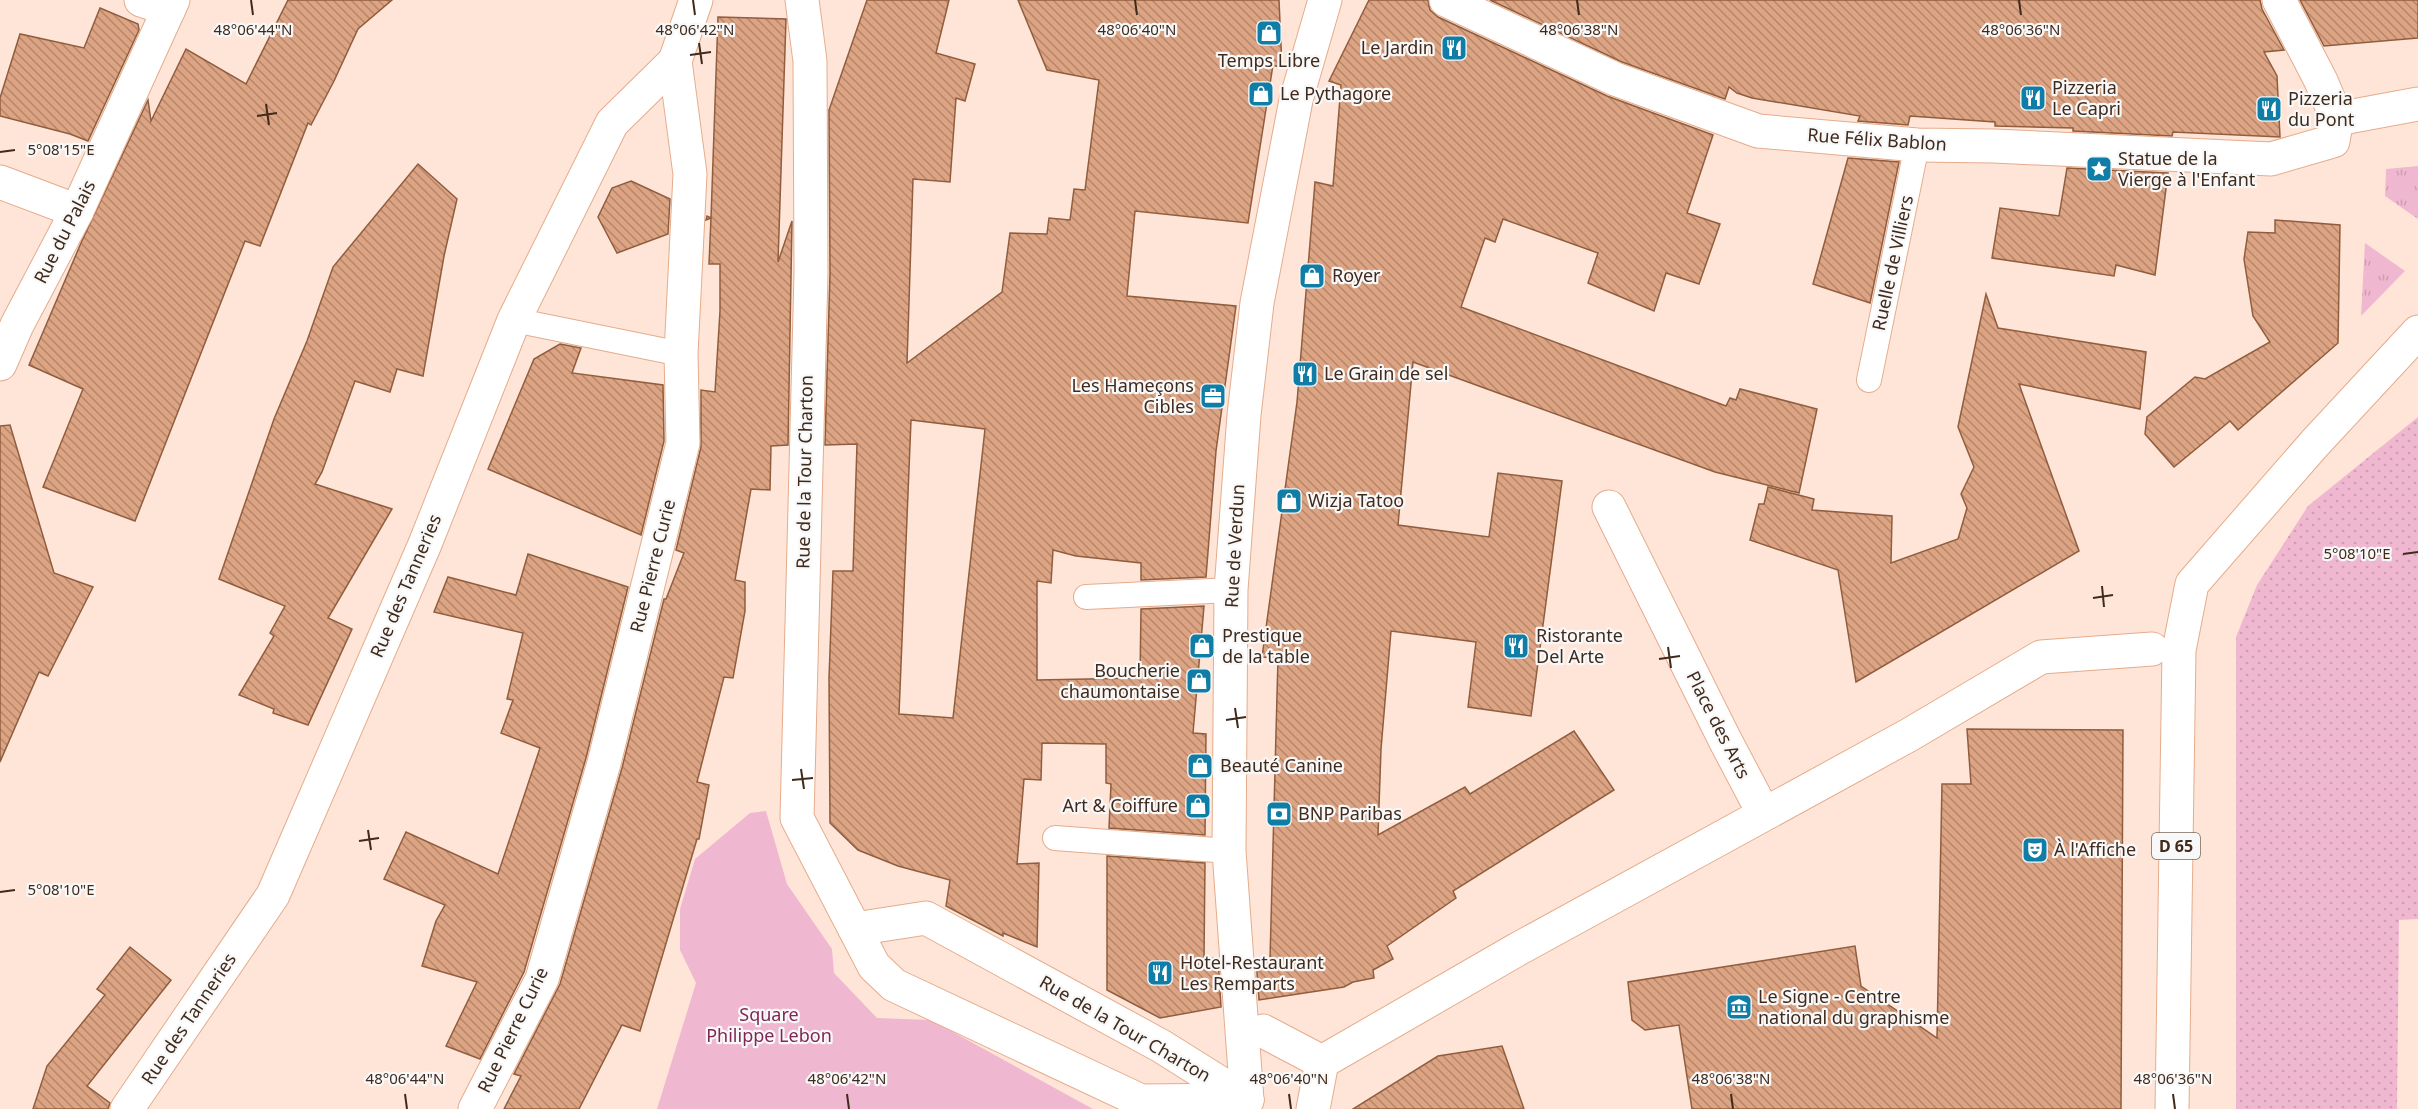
<svg xmlns="http://www.w3.org/2000/svg" width="2418" height="1109" font-family="'Noto Sans',sans-serif">
	<style>
		.grass { fill: url(#grass-tufts) }
		.park { fill: #f0b8d0 }
		.garden { fill: url(#garden-dots) }
		.building { fill: url(#building-back-hatch); stroke: #905d3e; stroke-width: 1.5; fill-rule: evenodd }
		.lines { fill: none; stroke-linecap: round; stroke-linejoin: round }
		.service-casing { stroke: #e5ac8b; stroke-width: 26 }
		.pedestrian-casing { stroke: #e5ac8b; stroke-width: 35 }
		.minor-casing { stroke: #e5ac8b; stroke-width: 35 }
		.primary-casing { stroke: #e5ac8b; stroke-width: 35 }
		.service { stroke: #fff; stroke-width: 24 }
		.pedestrian { stroke: #fff; stroke-width: 33 }
		.minor { stroke: #fff; stroke-width: 33 }
		.primary { stroke: #fff; stroke-width: 33 }
		.ticks { fill: none; stroke: #402a1c; stroke-width: 2 }
		.labels { text-anchor: middle; stroke-width: 4.5; stroke-linejoin: round; paint-order: stroke }
		.shield { fill: #f8f8f8; stroke: #77685e; stroke-width: 1.5 }
		.shield-label { font-size: 16px; font-weight: bold; fill: #402a1c }
		.poi-label { font-size: 18px; fill: #402a1c; stroke: #f8f8f8; text-anchor: start }
		.street-label { font-size: 18px; fill: #402a1c; stroke: #f8f8f8 }
		.park-label { font-size: 18px; fill: #802757; stroke: #f8f8f8 }
		.ticks-label { font-size: 15px; text-anchor: middle; fill: #402a1c; stroke: #f8f8f8; stroke-width: 4.5; stroke-linejoin: round; paint-order: stroke }
	</style>
	<defs>
		<pattern id="grass-tufts" width="24" height="20" patternUnits="userSpaceOnUse" patternTransform="scale(1.5)"><rect width="24" height="20" fill="#f0b8d0"/><path d="M3 7l-1-3M5 7V3M7 7l1-3M15 17l-1-3M17 17v-4M19 17l1-3" fill="none" stroke="#cf9eb2"/></pattern>
		<pattern id="garden-dots" width="8" height="8" patternUnits="userSpaceOnUse" patternTransform="scale(1.5)"><rect width="8" height="8" fill="#f0b8d0"/><path d="M2 2h.1M6 6h.1" fill="none" stroke="#cf9eb2" stroke-width="1.8" stroke-linecap="round"/></pattern>
		<pattern id="building-back-hatch" width="6" height="6" patternUnits="userSpaceOnUse" patternTransform="scale(1.5)"><rect width="6" height="6" fill="#dda484"/><path d="M-1 5l2 2M0 0l6 6M5-1l2 2" fill="none" stroke="#b5866b"/></pattern>
	</defs>
	<rect width="100%" height="100%" fill="#fee5d8"/>
	<g class="grass">
		<polygon points="2418,166 2418,219 2385,196 2386,169"/>
		<polygon points="2365,243 2405,271 2361,316"/>
	</g>
	<polygon class="park" points="766,811 787,884 832,949 834,973 877,1018 931,1020 1093,1109 657,1109 696,983 680,950 680,909 695,859 750,813"/>
	<polygon class="garden" points="2418,417 2418,919 2399,920 2397,1109 2236,1109 2236,637 2257,585 2308,506"/>
	<g class="building">
		<polygon points="288,0 392,0 358,29 334,81 311,125 308,123 260,246 245,241 135,521 43,487 83,389 29,365 81,243 148,100 151,121 186,49 246,84"/>
		<path d="M 867,0 L 949,0 L 936,53 L 975,64 L 965,101 L 956,98 L 950,182 L 913,179 L 907,363 L 1002,292 L 1010,233 L 1047,234 L 1049,218 L 1070,220 L 1074,189 L 1085,190 L 1099,80 L 1047,70 L 1018,0 L 1279,0 L 1282,68 L 1273,65 L 1248,223 L 1135,211 L 1127,296 L 1236,306 L 1216,451 L 1206,577 L 1141,580 L 1141,563 L 1076,556 L 1053,550 L 1051,583 L 1037,581 L 1037,680 L 1140,678 L 1141,609 L 1204,606 L 1193,733 L 1206,734 L 1205,835 L 1109,828 L 1111,784 L 1106,783 L 1106,744 L 1042,743 L 1041,780 L 1024,779 L 1017,864 L 1039,863 L 1037,947 L 1003,933 L 1003,936 L 946,906 L 950,880 L 898,866 L 858,850 L 830,823 L 829,678 L 833,571 L 853,571 L 857,444 L 825,445 L 830,273 L 829,110 ZM 911,420 L 985,429 L 953,718 L 899,714 Z"/>
		<polygon points="1369,0 1428,0 1430,10 1438,17 1607,96 1713,135 1687,213 1720,224 1699,284 1666,273 1654,311 1588,283 1598,253 1503,219 1495,242 1485,238 1461,307 1726,406 1730,398 1736,400 1740,389 1817,409 1799,493 1715,472 1413,362 1398,525 1489,537 1498,473 1562,481 1531,716 1468,707 1476,642 1391,631 1381,749 1378,835 1465,787 1470,794 1574,731 1614,790 1453,891 1456,898 1387,946 1393,959 1373,970 1374,978 1353,982 1344,987 1259,1000 1256,959 1270,959 1278,658 1262,657 1297,402 1315,182 1333,186 1341,85 1329,81"/>
		<polygon points="1490,0 2260,0 2262,9 2284,50 2264,52 2277,76 2280,137 2173,132 2172,136 2073,131 2073,128 1995,126 1995,122 1910,116 1908,125 1858,121 1860,116 1752,98 1737,93 1729,87 1725,99 1622,62"/>
		<polygon points="2300,0 2418,0 2418,38 2324,46"/>
		<polygon points="100,8 138,24 139,30 88,141 70,134 0,116 0,98 20,34 84,48"/>
		<polygon points="718,17 786,19 778,262 792,221 788,445 771,446 770,490 751,489 735,580 745,582 745,611 733,678 724,677 697,782 709,785 699,839 697,839 640,1031 622,1025 579,1109 504,1109 521,1076 514,1074 560,984 622,768 664,599 666,599 684,553 676,550 701,447 701,390 715,392 720,311 720,264 709,264 711,218 706,220 707,216 711,218"/>
		<polygon points="1848,158 1899,162 1870,303 1813,284"/>
		<polygon points="418,164 457,199 444,256 423,376 397,369 390,392 355,381 322,472 315,484 392,509 328,618 352,629 308,725 273,713 274,709 239,695 274,636 270,633 285,606 219,579 274,419 307,341 333,267"/>
		<polygon points="2067,168 2168,173 2155,275 2116,265 2114,276 1992,258 2000,208 2059,216"/>
		<polygon points="631,181 670,199 668,234 617,253 598,217 612,188"/>
		<polygon points="2275,220 2340,225 2338,343 2238,430 2230,421 2174,467 2145,434 2147,417 2195,377 2205,379 2270,342 2253,316 2244,259 2248,232 2275,233"/>
		<polygon points="1986,294 1998,328 2146,352 2140,409 2019,384 2079,551 1856,682 1838,570 1750,540 1759,504 1764,504 1768,487 1814,499 1812,510 1892,516 1891,563 1958,539 1967,508 1961,494 1974,467 1958,427"/>
		<polygon points="560,344 581,348 572,373 663,385 664,441 641,535 488,469 534,359"/>
		<polygon points="10,425 54,573 93,587 48,676 39,672 0,762 0,426"/>
		<polygon points="528,554 628,587 586,758 524,972 480,1059 446,1046 477,982 422,966 436,921 445,905 384,879 406,832 498,874 540,748 501,733 513,700 507,699 523,633 434,612 448,577 516,595"/>
		<polygon points="1967,729 2123,730 2121,1109 1692,1109 1679,1025 1645,1030 1632,1020 1628,982 1855,946 1861,986 1937,1038 1942,784 1971,784"/>
		<polygon points="1107,856 1205,863 1204,958 1218,958 1221,1007 1160,1018 1107,990"/>
		<polygon points="130,947 171,980 87,1086 110,1103 108,1109 33,1109 47,1066 105,995 97,989"/>
		<polygon points="1502,1046 1524,1109 1353,1109 1438,1056"/>
	</g>
	<g class="lines">
		<g class="service-casing">
			<g id="service">
				<polyline points="514,320 681,354"/>
				<polyline points="1869,380 1917,145"/>
				<polyline points="1086,597 1231,590"/>
				<polyline points="1055,838 1229,851"/>
			</g>
		</g>
		<g class="pedestrian-casing">
			<g id="pedestrian">
				<polyline points="1609,507 1725,740 1764,814"/>
				<polyline points="1263,1031 1322,1062"/>
				<polyline points="1313,1109 1322,1062 1518,949 1909,735 2041,657 2152,649"/>
			</g>
		</g>
		<g class="minor-casing">
			<g id="minor">
				<polyline points="141,0 169,9"/>
				<polyline points="802,0 810,61 811,273 797,818 874,966 894,985 1141,1101 1247,1100"/>
				<polyline points="1446,0 1615,79 1758,131 1917,145 1994,146 2271,159 2333,141 2337,119 2321,81 2279,0"/>
				<polyline points="2337,119 2418,104"/>
				<polyline points="0,182 77,211"/>
				<polyline points="0,364 17,325 77,211 173,0"/>
				<polyline points="855,929 926,918 1161,1046 1247,1100"/>
				<polyline points="1247,1100 1229,851 1231,590 1244,415 1257,303 1296,100 1325,0"/>
				<polyline points="127,1109 273,895 425,544 514,320 612,123 675,61"/>
				<polyline points="475,1109 542,979 604,763 683,443 681,354 690,174 675,61 696,0"/>
			</g>
		</g>
		<g class="primary-casing">
			<polyline id="primary" points="2172,1109 2179,650 2192,584 2315,443 2418,332"/>
		</g>
		<use href="#service" class="service"/>
		<use href="#pedestrian" class="pedestrian"/>
		<use href="#minor" class="minor"/>
		<use href="#primary" class="primary"/>
	</g>
	<path class="ticks" d="M 251,0 L 253,15M 693,0 L 695,15M 1135,0 L 1137,15M 1577,0 L 1579,15M 2019,0 L 2021,15M 699,43 L 702,64M 690,55 L 711,52M 266,104 L 269,125M 257,116 L 277,113M 0,152 L 15,150M 2403,554 L 2418,552M 2102,586 L 2104,607M 2093,598 L 2113,595M 1668,647 L 1671,668M 1659,659 L 1680,656M 1235,708 L 1238,728M 1226,720 L 1246,717M 801,769 L 804,789M 792,780 L 813,778M 368,830 L 371,850M 359,841 L 379,838M 0,892 L 15,890M 405,1094 L 407,1109M 847,1094 L 849,1109M 1289,1094 L 1291,1109M 1731,1094 L 1733,1109M 2173,1094 L 2175,1109"/>
	<defs>
		<g id="shop-square" transform="scale(1.35)"><rect x="-9" y="-9" width="18" height="18" rx="4" fill="#107da6" stroke="#f8f8f8"/><path d="M-5-2.5h2.3a2.7 3.5 0 0 1 5.4 0H5L5.5 6h-11ZM-1.5-2.5h3a1.5 2.3 0 0 0-3 0Z" fill="#fff"/></g>
		<g id="restaurant-square" transform="scale(1.35)"><rect x="-9" y="-9" width="18" height="18" rx="4" fill="#107da6" stroke="#f8f8f8"/><path d="M-5-6h1v4h1v-4h1v4h1v-4h1v5L-1.5 .5V6h-2V.5L-5-1ZM5-6V6H3V1.5H1.5Q1.5-4 5-6Z" fill="#fff"/></g>
		<g id="sight-square" transform="scale(1.35)"><rect x="-9" y="-9" width="18" height="18" rx="4" fill="#107da6" stroke="#f8f8f8"/><path d="M0-6L1.8-2.2L6-1.7L2.9 1.2L3.7 5.4L0 3.3L-3.7 5.4L-2.9 1.2L-6-1.7L-1.8-2.2Z" fill="#fff"/></g>
		<g id="office-square" transform="scale(1.35)"><rect x="-9" y="-9" width="18" height="18" rx="4" fill="#107da6" stroke="#f8f8f8"/><path d="M-6-3h4V-5.5h4V-3h4V5H-6ZM-1-4.5V-3h2v-1.5ZM-6 0V1H6V0Z" fill="#fff"/></g>
		<g id="bank-square" transform="scale(1.35)"><rect x="-9" y="-9" width="18" height="18" rx="4" fill="#107da6" stroke="#f8f8f8"/><path d="M-6-4H6V4H-6ZM0-2.3a2.3 2.3 0 1 0 0 4.6a2.3 2.3 0 1 0 0-4.6Z" fill="#fff"/></g>
		<g id="theatre-square" transform="scale(1.35)"><rect x="-9" y="-9" width="18" height="18" rx="4" fill="#107da6" stroke="#f8f8f8"/><path d="M-5-5.5Q0-4 5-5.5V0Q5 5 0 6Q-5 5-5 0ZM-3.3-2.5H-1v1.5H-3.3ZM1-2.5H3.3v1.5H1ZM-2.8 1Q0 5.5 2.8 1Z" fill="#fff"/></g>
		<g id="museum-square" transform="scale(1.35)"><rect x="-9" y="-9" width="18" height="18" rx="4" fill="#107da6" stroke="#f8f8f8"/><path d="M0-6L6-3V-2H-6V-3ZM-5-1h2V3h-2ZM-1-1h2V3h-2ZM3-1h2V3H3ZM-6 4H6V6H-6Z" fill="#fff"/></g>
	</defs>
	<g fill-rule="evenodd">
		<use href="#shop-square" x="1269" y="33"/>
		<use href="#restaurant-square" x="1454" y="48"/>
		<use href="#shop-square" x="1261" y="94"/>
		<use href="#restaurant-square" x="2033" y="98"/>
		<use href="#restaurant-square" x="2269" y="109"/>
		<use href="#sight-square" x="2099" y="169"/>
		<use href="#shop-square" x="1312" y="276"/>
		<use href="#restaurant-square" x="1305" y="374"/>
		<use href="#office-square" x="1213" y="396"/>
		<use href="#shop-square" x="1289" y="501"/>
		<use href="#shop-square" x="1202" y="646"/>
		<use href="#restaurant-square" x="1516" y="646"/>
		<use href="#shop-square" x="1199" y="681"/>
		<use href="#shop-square" x="1200" y="766"/>
		<use href="#shop-square" x="1198" y="806"/>
		<use href="#bank-square" x="1279" y="814"/>
		<use href="#theatre-square" x="2035" y="850"/>
		<use href="#restaurant-square" x="1160" y="973"/>
		<use href="#museum-square" x="1739" y="1007"/>
	</g>
	<g class="labels">
		<rect class="shield" x="2152" y="833" width="48" height="26" rx="4.5"/>
		<g class="shield-label">
			<text x="2176" y="852">D 65</text>
		</g>
		<g class="poi-label">
			<text x="1434" y="54" text-anchor="end">Le Jardin</text>
			<text x="1269" y="67" text-anchor="middle">Temps Libre</text>
			<text x="2052" y="94">Pizzeria<tspan x="2052" dy="21">Le Capri</tspan></text>
			<text x="1280" y="100">Le Pythagore</text>
			<text x="2288" y="105">Pizzeria<tspan x="2288" dy="21">du Pont</tspan></text>
			<text x="2118" y="165">Statue de la<tspan x="2118" dy="21">Vierge à l'Enfant</tspan></text>
			<text x="1332" y="282">Royer</text>
			<text x="1324" y="380">Le Grain de sel</text>
			<text x="1194" y="392" text-anchor="end">Les Hameçons<tspan x="1194" dy="21">Cibles</tspan></text>
			<text x="1308" y="507">Wizja Tatoo</text>
			<text x="1222" y="642">Prestique<tspan x="1222" dy="21">de la table</tspan></text>
			<text x="1536" y="642">Ristorante<tspan x="1536" dy="21">Del Arte</tspan></text>
			<text x="1180" y="677" text-anchor="end">Boucherie<tspan x="1180" dy="21">chaumontaise</tspan></text>
			<text x="1220" y="772">Beauté Canine</text>
			<text x="1178" y="812" text-anchor="end">Art &amp; Coiffure</text>
			<text x="1298" y="820">BNP Paribas</text>
			<text x="2054" y="856">À l'Affiche</text>
			<text x="1180" y="969">Hotel-Restaurant<tspan x="1180" dy="21">Les Remparts</tspan></text>
			<text x="1758" y="1003">Le Signe - Centre<tspan x="1758" dy="21">national du graphisme</tspan></text>
		</g>
		<g class="street-label">
			<text transform="translate(1877 140) rotate(4)" y="6">Rue Félix Bablon</text>
			<text transform="translate(65 232) rotate(-63)" y="6">Rue du Palais</text>
			<text transform="translate(1893 263) rotate(-78)" y="6">Ruelle de Villiers</text>
			<text transform="translate(805 472) rotate(-89)" y="6">Rue de la Tour Charton</text>
			<text transform="translate(1235 546) rotate(-87)" y="6">Rue de Verdun</text>
			<text transform="translate(653 566) rotate(-76)" y="6">Rue Pierre Curie</text>
			<text transform="translate(406 586) rotate(-67)" y="6">Rue des Tanneries</text>
			<text transform="translate(1718 725) rotate(63)" y="6">Place des Arts</text>
			<text transform="translate(189 1019) rotate(-56)" y="6">Rue des Tanneries</text>
			<text transform="translate(1125 1029) rotate(30)" y="6">Rue de la Tour Charton</text>
			<text transform="translate(513 1030) rotate(-64)" y="6">Rue Pierre Curie</text>
		</g>
		<g class="park-label">
			<text x="769" y="1021">Square<tspan x="769" dy="21">Philippe Lebon</tspan></text>
		</g>
	</g>
	<g class="ticks-label">
		<text x="253" y="35">48°06'44"N</text>
		<text x="695" y="35">48°06'42"N</text>
		<text x="1137" y="35">48°06'40"N</text>
		<text x="1579" y="35">48°06'38"N</text>
		<text x="2021" y="35">48°06'36"N</text>
		<text x="61" y="155">5°08'15"E</text>
		<text x="2357" y="559">5°08'10"E</text>
		<text x="61" y="895">5°08'10"E</text>
		<text x="405" y="1084">48°06'44"N</text>
		<text x="847" y="1084">48°06'42"N</text>
		<text x="1289" y="1084">48°06'40"N</text>
		<text x="1731" y="1084">48°06'38"N</text>
		<text x="2173" y="1084">48°06'36"N</text>
	</g>
</svg>
